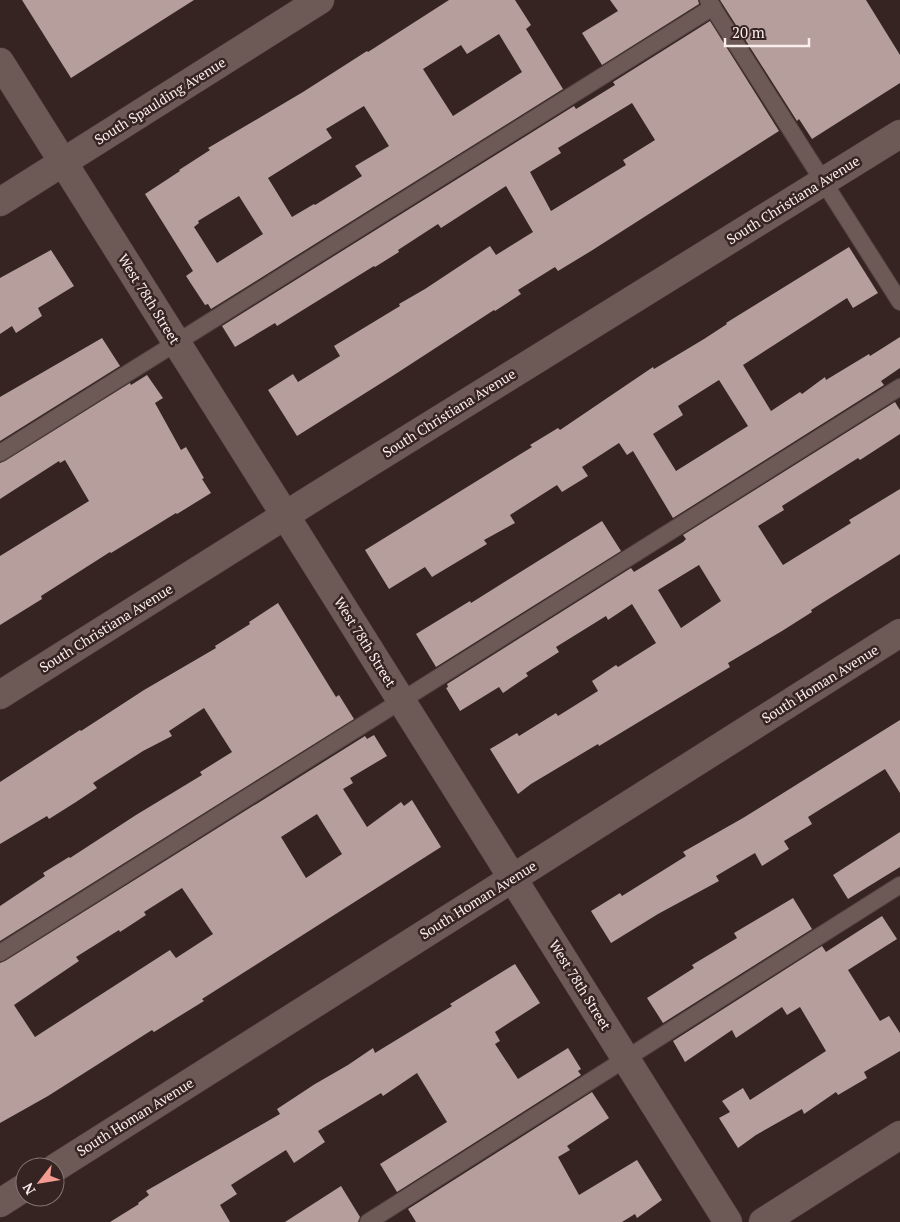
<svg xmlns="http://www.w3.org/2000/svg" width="900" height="1222" font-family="'PT Serif',serif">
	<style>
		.building { fill: #b59e9b; fill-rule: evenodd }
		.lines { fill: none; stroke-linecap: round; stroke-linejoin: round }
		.service-casing { stroke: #524341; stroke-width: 18 }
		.minor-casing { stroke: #524341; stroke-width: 29 }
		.service { stroke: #6d5956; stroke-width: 16 }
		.minor { stroke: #6d5956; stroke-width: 28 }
		.labels { text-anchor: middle; stroke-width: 5; stroke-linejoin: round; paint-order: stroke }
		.street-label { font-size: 14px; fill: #faeeec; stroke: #362422 }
	</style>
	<rect width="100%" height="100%" fill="#362422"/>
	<g class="building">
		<polygon points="22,0 194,0 71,78"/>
		<path d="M 449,0 L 515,0 L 531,25 L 526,29 L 563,89 L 211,309 L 208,304 L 205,305 L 186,276 L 193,271 L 145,194 L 180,171 L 179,170 L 210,150 L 208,148 L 303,92 L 367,51 L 368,52 ZM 499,34 L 522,72 L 453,116 L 423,69 L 461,45 L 467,54 ZM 364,106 L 389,146 L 355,166 L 362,176 L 315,205 L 314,204 L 292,217 L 268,178 L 332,138 L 326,129 ZM 239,196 L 263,234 L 217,263 L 194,227 L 199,223 L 198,221 Z"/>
		<polygon points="610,0 698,0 699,4 602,65 582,33 618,11"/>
		<polygon points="720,0 866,0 900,55 900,83 812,139 799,119 797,121"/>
		<path d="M 710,21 L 779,131 L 591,251 L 558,271 L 555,267 L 518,290 L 521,294 L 495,311 L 494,310 L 394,375 L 297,436 L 268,390 L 293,374 L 298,382 L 340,356 L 334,346 L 400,306 L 399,304 L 425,289 L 490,246 L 496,255 L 533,232 L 506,186 L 441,228 L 438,224 L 398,250 L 399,252 L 375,267 L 374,266 L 277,326 L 275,323 L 235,347 L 222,326 L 574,106 L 576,109 L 615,85 L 613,82 ZM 632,103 L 655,140 L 623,160 L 626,165 L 551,211 L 530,172 L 561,153 L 558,148 Z"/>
		<path d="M 849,247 L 878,293 L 853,308 L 847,298 L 743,365 L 771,411 L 800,392 L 802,394 L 825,377 L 826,380 L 869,354 L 870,356 L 900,337 L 900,368 L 881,381 L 884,385 L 673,518 L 633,451 L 627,455 L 619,443 L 582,467 L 588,476 L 562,492 L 557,485 L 510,515 L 515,523 L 484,540 L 487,544 L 432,577 L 425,567 L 389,589 L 365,550 L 532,447 L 530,445 L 558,428 L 560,430 L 653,367 L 654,369 L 704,339 L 727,324 L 726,323 ZM 719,380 L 748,426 L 676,471 L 653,434 L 683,415 L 678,406 Z"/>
		<polygon points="51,250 74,286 38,308 42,316 16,333 12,326 0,334 0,278"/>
		<polygon points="102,338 120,366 0,441 0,397"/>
		<polygon points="147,375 163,398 155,403 181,450 186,447 204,478 202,479 211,493 177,514 176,513 111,553 110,552 41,596 42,599 0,625 0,556 89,501 65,460 60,463 59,461 0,499 0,463 5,461 130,383 131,385"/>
		<path d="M 895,402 L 900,410 L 900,434 L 860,460 L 858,458 L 782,506 L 784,510 L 758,526 L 783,565 L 851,523 L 849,520 L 900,489 L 900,554 L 811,610 L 812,612 L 782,631 L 728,663 L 730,667 L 599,746 L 598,744 L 531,784 L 518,794 L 490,749 L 517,733 L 519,736 L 556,713 L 558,716 L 598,691 L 592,681 L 616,665 L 618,667 L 656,643 L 632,604 L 608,620 L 606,616 L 556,647 L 559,652 L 526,673 L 528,676 L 503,693 L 499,687 L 460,711 L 446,688 L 448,687 L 447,684 L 631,568 L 634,572 L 683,542 L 686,539 L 683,535 ZM 699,565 L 721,601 L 681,628 L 658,590 Z"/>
		<polygon points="602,521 621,551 436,667 416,634 470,601 471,603"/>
		<polygon points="278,603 336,697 339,695 354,719 0,941 0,906 45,876 43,873 69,857 70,858 136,815 202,775 200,772 232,752 204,708 169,731 172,736 143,751 93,783 97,788 76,802 49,819 47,816 0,844 0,782 80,730 81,731 144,690 216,648 215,646 250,624 249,622"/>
		<polygon points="900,720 900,793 885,769 808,817 812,824 784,841 789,849 762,866 755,853 716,876 719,881 658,914 611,943 591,911 620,893 622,896 686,856 683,852 743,818"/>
		<path d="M 374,735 L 387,756 L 350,778 L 353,783 L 343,789 L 367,827 L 401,802 L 404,806 L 412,800 L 441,847 L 202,999 L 204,1001 L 178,1017 L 154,1032 L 152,1030 L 48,1096 L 0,1123 L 0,963 L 5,961 L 365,736 L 367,739 ZM 317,814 L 342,854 L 306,878 L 281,837 ZM 182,888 L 213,934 L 176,958 L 170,950 L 35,1037 L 14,1005 L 79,961 L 76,957 L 119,930 L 120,932 L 146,915 L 144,912 Z"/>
		<polygon points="900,832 900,867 848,899 833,875"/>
		<polygon points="793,898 812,929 663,1023 647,998 694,968 692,965 737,938 734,933"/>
		<polygon points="882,916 897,939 848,970 880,1021 889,1016 900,1033 900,1051 864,1072 867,1078 838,1095 836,1092 804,1114 802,1109 756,1135 738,1148 719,1118 730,1112 722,1101 743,1088 750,1100 826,1051 800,1007 787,1015 782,1007 736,1038 732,1030 685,1062 673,1041 822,946 826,952 829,950"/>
		<polygon points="515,964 540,1003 495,1032 500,1041 495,1044 518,1079 568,1048 581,1069 578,1071 581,1075 397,1192 380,1164 447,1122 417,1073 383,1096 381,1093 318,1131 325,1142 294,1163 286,1150 231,1185 237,1194 220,1205 230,1222 110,1222 139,1204 138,1203 149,1195 146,1191 280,1114 277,1109 315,1084 348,1065 373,1048 375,1053 452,1006 450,1004"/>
		<polygon points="592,1092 609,1118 567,1146 570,1150 558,1157 579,1195 637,1160 662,1200 637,1218 635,1214 622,1222 416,1222 408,1209"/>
		<polygon points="341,1186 360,1217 358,1222 285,1222"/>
	</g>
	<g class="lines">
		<g class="service-casing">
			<g id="service">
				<polyline points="708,0 900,302"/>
				<polyline points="0,453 713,7"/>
				<polyline points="0,953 900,387"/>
				<polyline points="368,1222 900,885"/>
			</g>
		</g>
		<g class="minor-casing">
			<g id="minor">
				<polyline points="0,62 285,515 728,1222"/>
				<polyline points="0,202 320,0"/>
				<polyline points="0,695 316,496 900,134"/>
				<polyline points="55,1168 900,633"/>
				<polyline points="0,1203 25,1187"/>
				<polyline points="763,1222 900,1135"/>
			</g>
		</g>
		<use href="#service" class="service"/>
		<use href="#minor" class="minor"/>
	</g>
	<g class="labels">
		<g class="street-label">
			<text transform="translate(160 101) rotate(-32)" y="5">South Spaulding Avenue</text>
			<text transform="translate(793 200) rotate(-32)" y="5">South Christiana Avenue</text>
			<text transform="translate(149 299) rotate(58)" y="5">West 78th Street</text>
			<text transform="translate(449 413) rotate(-32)" y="5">South Christiana Avenue</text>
			<text transform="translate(106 628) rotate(-32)" y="5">South Christiana Avenue</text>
			<text transform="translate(365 642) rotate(58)" y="5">West 78th Street</text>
			<text transform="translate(820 684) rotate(-32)" y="5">South Homan Avenue</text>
			<text transform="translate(478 900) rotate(-32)" y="5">South Homan Avenue</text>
			<text transform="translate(580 985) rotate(58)" y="5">West 78th Street</text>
			<text transform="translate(135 1117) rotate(-32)" y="5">South Homan Avenue</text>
		</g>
	</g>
	<g transform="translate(40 1182) rotate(239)"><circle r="24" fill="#362422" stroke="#847573"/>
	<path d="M0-4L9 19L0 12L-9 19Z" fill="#f59c92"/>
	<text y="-8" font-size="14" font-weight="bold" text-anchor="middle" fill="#faeeec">N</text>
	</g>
	<path d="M725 38v8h84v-8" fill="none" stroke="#faeeec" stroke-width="2.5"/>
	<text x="732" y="38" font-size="15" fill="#faeeec" stroke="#362422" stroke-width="4" paint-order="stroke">20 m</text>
</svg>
